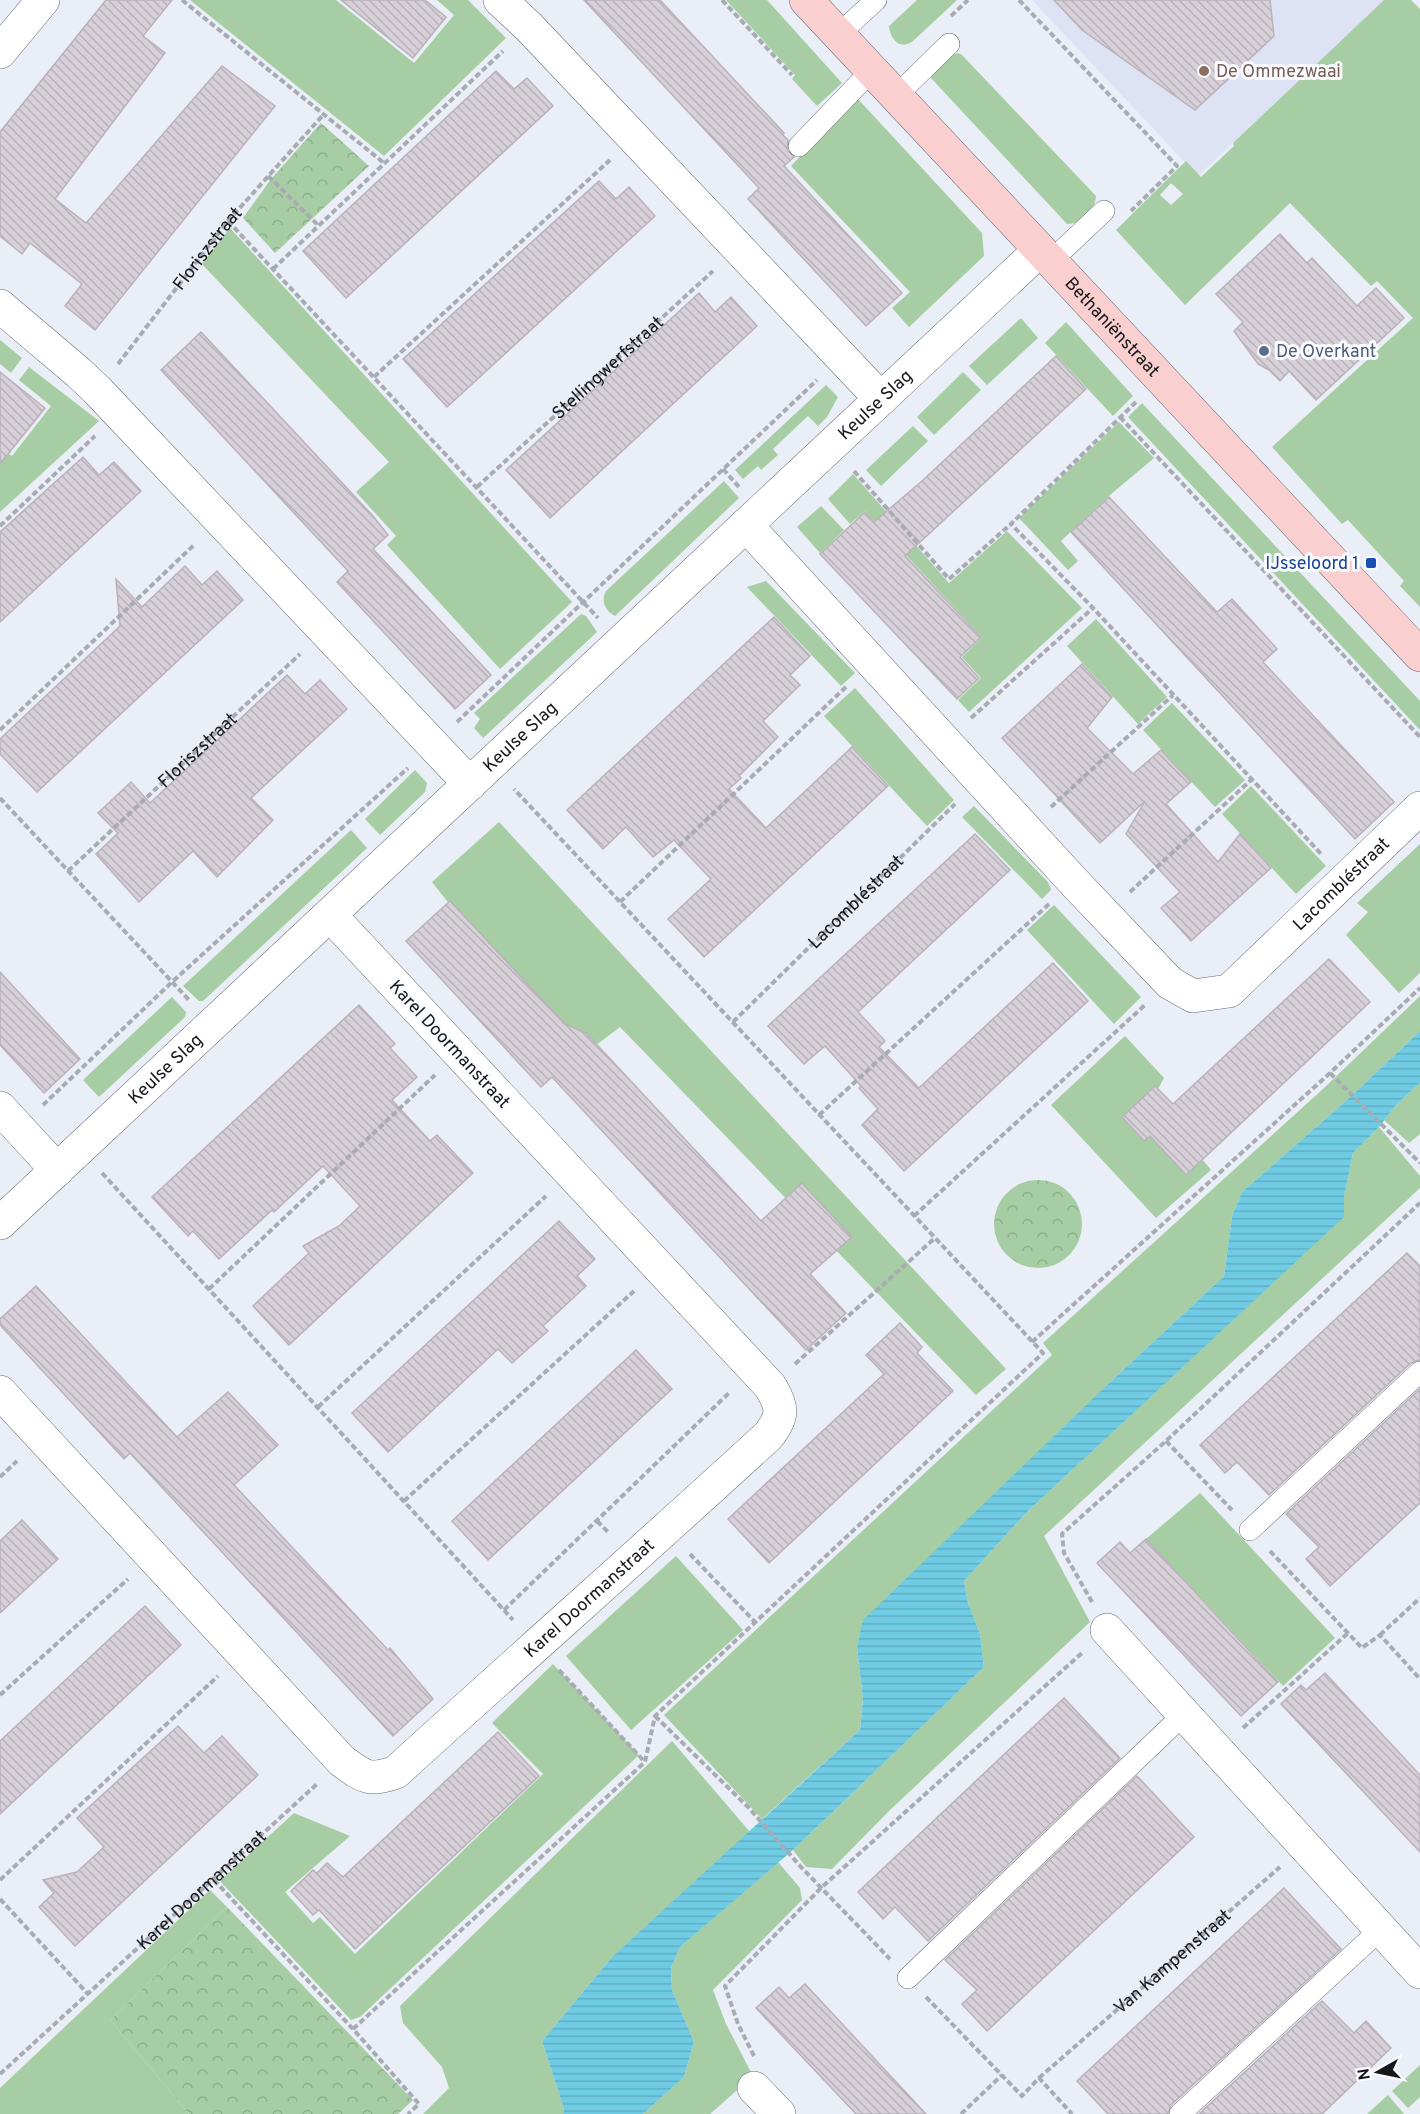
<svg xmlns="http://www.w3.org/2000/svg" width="1420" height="2114" font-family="Overpass,sans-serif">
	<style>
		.built { fill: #dde3f4 }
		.grass { fill: #a6cda3; fill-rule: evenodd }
		.park { fill: url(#park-crowns) }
		.water { fill: url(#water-rules) }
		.building { fill: url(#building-back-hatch); stroke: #b9b2ba; stroke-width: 1.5 }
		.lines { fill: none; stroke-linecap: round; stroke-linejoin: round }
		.lane-casing { stroke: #686b73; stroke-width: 22 }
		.street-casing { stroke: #686b73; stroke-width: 34 }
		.secondary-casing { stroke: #686b73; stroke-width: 34 }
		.path { stroke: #a8abb2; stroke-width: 4; stroke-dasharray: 6 3; stroke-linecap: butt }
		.lane { stroke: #fff; stroke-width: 21 }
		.street { stroke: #fff; stroke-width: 33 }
		.secondary { stroke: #f9cfd0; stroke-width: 33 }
		.education-dot { fill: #8d6e63; stroke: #fafbff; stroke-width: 2 }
		.service-dot { fill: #5c6f8a; stroke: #fafbff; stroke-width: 2 }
		.transit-dot { fill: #1a4fb4; stroke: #fafbff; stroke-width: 2 }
		.labels { text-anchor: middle; stroke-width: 6; stroke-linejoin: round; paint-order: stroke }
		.education-label { font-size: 18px; fill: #785e54; stroke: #fafbff; text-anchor: start }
		.street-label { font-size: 18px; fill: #16171a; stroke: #fafbff }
		.service-label { font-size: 18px; fill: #4e5e75; stroke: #fafbff; text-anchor: start }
		.transit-label { font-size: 18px; fill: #164399; stroke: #fafbff; text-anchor: end }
	</style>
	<defs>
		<pattern id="park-crowns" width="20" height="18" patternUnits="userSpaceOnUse" patternTransform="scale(1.5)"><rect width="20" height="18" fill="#a6cda3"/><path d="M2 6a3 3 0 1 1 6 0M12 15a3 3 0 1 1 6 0" fill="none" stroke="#8eaf8c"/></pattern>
		<pattern id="water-rules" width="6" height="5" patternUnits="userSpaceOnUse" patternTransform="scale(1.5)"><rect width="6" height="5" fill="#70cce4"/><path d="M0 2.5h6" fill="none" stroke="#60aec3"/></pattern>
		<pattern id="building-back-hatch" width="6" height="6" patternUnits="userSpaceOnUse" patternTransform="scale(1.5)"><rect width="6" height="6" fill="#d7d0d8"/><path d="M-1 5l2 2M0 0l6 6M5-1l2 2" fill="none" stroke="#b8b2b9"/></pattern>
	</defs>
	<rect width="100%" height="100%" fill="#eaeef7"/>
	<polygon class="built" points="1032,0 1384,0 1198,176"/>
	<g class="grass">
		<polygon points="190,0 336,0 414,63 454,15 437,0 468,0 506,38 384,156"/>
		<polygon points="726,0 767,0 842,83 817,106 792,79 795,75"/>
		<path d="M 917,0 L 957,0 L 913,41 C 900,51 890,39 889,26 Z"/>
		<path d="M 1384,0 L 1411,0 L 1420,9 L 1420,607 L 1400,586 L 1404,581 L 1348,520 L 1342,524 L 1272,447 L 1413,318 L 1377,281 L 1371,286 L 1290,203 L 1185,305 L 1116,230 L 1186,161 L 1201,177 L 1234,146 L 1233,143 ZM 1171,183 L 1183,194 L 1171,205 L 1160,195 Z"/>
		<path d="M 958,53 L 962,55 L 1096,196 C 1095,211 1082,224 1067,224 L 930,77 C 934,67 947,56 958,53 Z"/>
		<polygon points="857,98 982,233 984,256 909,327 892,308 910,292 791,166"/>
		<polygon points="230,228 572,602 500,669 387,545 396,536 356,492 389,462 202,264"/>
		<polygon points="1021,318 1038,338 987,385 969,366"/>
		<polygon points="1066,322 1133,396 1113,416 1045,343"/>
		<polygon points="0,340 22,358 11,373 0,364"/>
		<polygon points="29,367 99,421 0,512 0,447 12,456 51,406 19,380"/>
		<polygon points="963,372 981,390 934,435 917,417"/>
		<polygon points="826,385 838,397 827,417 818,426 808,416 773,449 778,455 761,470 758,466 743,479 735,470"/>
		<polygon points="1142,403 1420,701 1420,730 1128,417"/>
		<polygon points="1119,422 1154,458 1110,495 1061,541 1078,561 1068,570 1019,518"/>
		<polygon points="913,426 928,441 881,486 866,470"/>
		<polygon points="853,474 949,583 1007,531 1082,608 969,712 958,700 981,678 962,657 982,637 865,511 850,524 828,499"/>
		<path d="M 724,481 L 739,498 L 615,616 C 606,611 600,602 606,591 Z"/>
		<polygon points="821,506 844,530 820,553 797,527"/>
		<polygon points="766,581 855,673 841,686 747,587"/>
		<polygon points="581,614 586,616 597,632 483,738 474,728 480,719 474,713"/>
		<polygon points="1096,619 1167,697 1138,724 1067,646"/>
		<polygon points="855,688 954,800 927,826 824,716"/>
		<polygon points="1172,703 1245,780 1215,807 1143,730"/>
		<polygon points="415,770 427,783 425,792 380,835 365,819"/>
		<polygon points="1251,786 1326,866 1296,894 1222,814"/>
		<polygon points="974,806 1048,882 1051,890 1042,899 962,817"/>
		<polygon points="499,822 1006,1369 976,1395 620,1027 599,1043 583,1046 447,901 432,882"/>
		<polygon points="351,830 367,848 203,1001 199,1001 183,986"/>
		<polygon points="1420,844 1420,973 1399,993 1346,935 1368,912 1357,903"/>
		<polygon points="1054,905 1141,997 1114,1024 1027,930"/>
		<polygon points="1420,996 1420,1031 1348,1099 1242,1192 1232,1216 1224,1276 1107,1385 857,1648 863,1699 860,1730 762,1819 664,1715 1052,1355 1043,1343 1324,1088"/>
		<polygon points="172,997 186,1012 185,1017 99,1097 83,1080"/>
		<polygon points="1125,1036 1164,1078 1158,1089 1144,1097 1122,1117 1144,1141 1150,1136 1185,1174 1202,1159 1211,1170 1156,1218 1051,1105"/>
		<polygon points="1420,1083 1420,1134 1409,1143 1384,1120 1396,1105"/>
		<polygon points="1379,1127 1420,1176 1420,1188 1044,1536 1090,1622 889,1811 832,1869 806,1867 793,1850 984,1667 980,1634 968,1603 964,1581 1028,1511 1343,1217 1344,1197 1353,1153"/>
		<polygon points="1200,1493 1335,1638 1283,1686 1146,1539"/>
		<polygon points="676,1556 743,1630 631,1730 566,1656"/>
		<polygon points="553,1664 639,1755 360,2017 351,2020 220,1881 294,1813 350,1836 285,1892 313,1923 320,1917 355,1954 543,1774 492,1723"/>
		<polygon points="672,1741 750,1832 613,1956 542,2041 564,2109 563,2114 423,2114 449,2088 442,2067 403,2023 400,2006"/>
		<polygon points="778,1862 800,1888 802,1900 713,1990 726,2024 753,2076 710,2114 643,2114 684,2077 694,2042 672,1990 671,1968 680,1947"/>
		<polygon points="210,1890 227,1907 110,2020 189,2114 0,2114 0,2088"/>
		<polygon points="1420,2065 1420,2097 1408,2108 1392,2091"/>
		<polygon points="1388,2095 1404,2114 1367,2114"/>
	</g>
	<g class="park">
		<polygon points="321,123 369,166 275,253 243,218 271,179"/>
		<circle cx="1038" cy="1224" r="44"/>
		<polygon points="227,1907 413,2100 398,2114 189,2114 110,2020"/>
	</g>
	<polygon class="water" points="1420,1031 1420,1083 1396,1105 1379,1127 1353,1153 1344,1197 1344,1217 1028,1511 964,1581 968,1603 980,1634 984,1667 793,1850 680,1947 671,1968 672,1990 694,2042 684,2077 643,2114 563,2114 564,2109 542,2041 613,1956 860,1730 863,1699 857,1648 863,1620 1107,1385 1224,1276 1232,1216 1242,1192 1348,1099"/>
	<g class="building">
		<polygon points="106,0 172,0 143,36 165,53 55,199 86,223 222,66 275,106 95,330 65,306 82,284 30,243 22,254 0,236 0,132"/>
		<polygon points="341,0 425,0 446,17 413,58"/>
		<polygon points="584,0 660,0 784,133 783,135 788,140 787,150 794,157 784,166 902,293 866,326 748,199 759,188"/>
		<polygon points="1054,0 1270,0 1274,36 1195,110 1082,30"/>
		<polygon points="496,71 514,89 527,78 553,106 346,298 303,251"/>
		<polygon points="599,181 616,199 629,187 655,216 447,407 403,359"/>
		<polygon points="1280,234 1307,263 1312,258 1357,306 1376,288 1404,318 1316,400 1289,371 1280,381 1269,370 1258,364 1234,331 1243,322 1216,294"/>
		<polygon points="699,293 715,312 731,297 757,326 550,518 506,470"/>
		<polygon points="201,332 373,516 388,535 373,549 491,675 455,709 337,582 348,571 161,370"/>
		<polygon points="1056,356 1086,389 905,556 981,637 960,657 979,678 957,699 820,554 865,512 874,522 922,481"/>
		<polygon points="0,372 45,408 0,464"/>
		<polygon points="83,457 99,475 114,462 141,491 0,622 0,532"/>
		<polygon points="1109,497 1217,612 1232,599 1277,649 1263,662 1394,802 1355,839 1071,532"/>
		<polygon points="185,566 202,585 217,571 243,600 37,792 0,754 0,739 120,626 116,579 142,607"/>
		<polygon points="774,617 810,656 790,675 800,685 763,721 778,737 739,776 741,778 729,789 766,828 852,747 888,786 704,957 668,919 711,879 674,840 653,857 626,827 603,849 567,810"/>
		<polygon points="1082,664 1112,697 1087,728 1133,774 1161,750 1191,782 1166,804 1218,862 1240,834 1271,868 1191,941 1161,908 1180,892 1126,834 1145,801 1100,843 1002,738"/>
		<polygon points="287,675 305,694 320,680 347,709 251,798 273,820 217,877 193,851 139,902 96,854 118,833 98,813 131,782 150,803"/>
		<polygon points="975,834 1010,870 858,1012 885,1041 879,1047 919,1088 1053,963 1088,1001 904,1171 862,1125 878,1109 859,1088 861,1086 825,1046 804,1064 768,1026"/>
		<polygon points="450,901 565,1024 586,1033 761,1221 802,1183 852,1237 810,1274 846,1313 806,1350 552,1077 541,1087 406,941"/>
		<polygon points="1329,959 1370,1002 1186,1175 1150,1136 1144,1141 1122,1117 1155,1086 1173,1104"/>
		<polygon points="0,972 80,1059 44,1093 0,1045"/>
		<polygon points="359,1005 395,1044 390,1048 417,1077 392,1100 430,1141 437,1135 473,1173 289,1345 253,1306 309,1253 303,1246 339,1226 360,1206 323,1166 274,1212 272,1210 219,1259 193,1231 188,1236 152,1197"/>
		<polygon points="559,1221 595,1259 577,1276 586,1286 543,1326 548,1331 512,1363 498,1349 388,1452 352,1413"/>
		<polygon points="1407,1253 1420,1266 1420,1360 1411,1363 1269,1495 1237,1462 1225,1473 1200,1445"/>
		<polygon points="36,1286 177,1437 228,1392 278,1445 234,1485 388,1650 390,1648 433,1699 393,1736 130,1453 124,1459 0,1325 0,1319"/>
		<polygon points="900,1323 922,1347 917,1353 953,1391 769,1563 728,1519 884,1374 866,1355"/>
		<polygon points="636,1350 672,1389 488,1560 452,1521"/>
		<polygon points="1420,1389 1420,1503 1330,1586 1306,1559 1319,1547 1286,1514"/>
		<polygon points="22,1520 58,1559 0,1613 0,1541"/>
		<polygon points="1146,1539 1278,1682 1241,1716 1097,1563 1120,1542 1130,1553"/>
		<polygon points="145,1606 181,1645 0,1814 0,1741"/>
		<polygon points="1325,1673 1420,1775 1420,1852 1281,1704 1301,1685 1306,1690"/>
		<polygon points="1064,1698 1120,1758 928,1941 895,1907 883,1919 858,1892"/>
		<polygon points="178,1726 204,1753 222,1736 258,1775 75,1946 39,1907 54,1893 43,1880 77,1872 104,1847 77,1818"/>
		<polygon points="498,1732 539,1776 355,1949 319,1910 313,1915 291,1891 313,1870 317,1873 327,1863 343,1877"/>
		<polygon points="1137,1776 1194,1837 987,2031 962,2004 977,1990 945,1960"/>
		<polygon points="1284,1888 1341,1949 1171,2105 1168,2114 1108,2114 1077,2081"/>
		<polygon points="805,1984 926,2114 856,2114 756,2008 779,1987 789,1998"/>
		<polygon points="1322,2001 1354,2033 1366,2021 1391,2048 1322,2114 1199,2114"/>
	</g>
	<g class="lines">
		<g class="lane-casing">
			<g id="lane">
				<polyline points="838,35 876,0"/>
				<polyline points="896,96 949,44"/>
				<polyline points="799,146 872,70"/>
				<polyline points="1051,261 1104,211"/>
				<polyline points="1250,1530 1420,1372"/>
				<polyline points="908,1978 1184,1714"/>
				<polyline points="1180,2114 1381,1929"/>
			</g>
		</g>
		<g class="street-casing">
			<g id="street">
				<polyline points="500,0 529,27 881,399"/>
				<polyline points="0,52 43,0"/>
				<polyline points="0,306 79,373 97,390 470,784"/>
				<path id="s7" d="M 746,525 L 1074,882 L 1170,983 L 1193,996 L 1229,991 L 1420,808"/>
				<polyline points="0,1108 57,1170"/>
				<path id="s8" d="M 0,1223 L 1040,250"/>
				<path id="s9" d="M 0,1392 L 342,1761 C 364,1777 369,1782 396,1772 C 520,1659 645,1549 768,1436 C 784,1416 783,1407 770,1386 L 330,915"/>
				<polyline points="1107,1630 1420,1972"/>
				<polyline points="754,2088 779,2114"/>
			</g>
		</g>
		<g class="secondary-casing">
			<g id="secondary">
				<path id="s10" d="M 806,0 L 1420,655"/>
			</g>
		</g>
		<g class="path">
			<polyline points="182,0 384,163"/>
			<polyline points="722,0 792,75"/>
			<polyline points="1019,0 1177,166 1131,211"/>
			<polyline points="951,16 968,0"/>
			<polyline points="268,176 319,226"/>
			<polyline points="228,221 598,618"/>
			<polyline points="273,269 503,51"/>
			<path id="s1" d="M 118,364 L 228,221 L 324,114"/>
			<polyline points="374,377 610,160"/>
			<polyline points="1136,402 1011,524 1093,608 1322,855"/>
			<polyline points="1120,417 1420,737"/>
			<polyline points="723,469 739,487"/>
			<polyline points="854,471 949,579 1011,524"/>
			<path id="s2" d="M 477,487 L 713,271"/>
			<polyline points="0,526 95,436"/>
			<polyline points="971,718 1093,608"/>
			<polyline points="457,722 817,380"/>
			<polyline points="0,730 195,544"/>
			<polyline points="0,798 189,1000"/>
			<polyline points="1051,807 1173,695"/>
			<path id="s3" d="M 68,871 L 300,654"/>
			<polyline points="1130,892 1252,779"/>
			<polyline points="620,902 848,685"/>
			<path id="s4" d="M 733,1022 L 955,804"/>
			<polyline points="1330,1073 1420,1163"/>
			<polyline points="43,1105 172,982 408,768"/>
			<polyline points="819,1115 1049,904"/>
			<polyline points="102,1173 513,1620"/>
			<polyline points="914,1216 1145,1005"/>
			<polyline points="209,1289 435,1075"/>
			<polyline points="1032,1342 1330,1073 1420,988"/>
			<polyline points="795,1364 935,1238"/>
			<polyline points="318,1407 546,1196"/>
			<polyline points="1166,1441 1232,1510"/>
			<polyline points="0,1477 17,1461"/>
			<polyline points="404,1501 634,1291"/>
			<polyline points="597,1521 609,1533"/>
			<polyline points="1270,1551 1362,1648 1380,1635 1420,1679"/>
			<polyline points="690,1554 756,1623"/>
			<polyline points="1092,1602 1064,1553 1062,1534 1166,1441 1420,1203"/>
			<polyline points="504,1610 730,1392"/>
			<polyline points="1380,1635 1420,1598"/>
			<polyline points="559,1670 644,1761"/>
			<polyline points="0,1695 128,1579"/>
			<polyline points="655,1716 749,1808 801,1867 890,1959"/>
			<polyline points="1243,1728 1348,1633"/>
			<polyline points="0,1880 218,1676"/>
			<polyline points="214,1880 353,2029 419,2104 408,2114"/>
			<polyline points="0,1899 88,1994"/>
			<polyline points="926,1997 1022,2096 1039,2078 1072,2114"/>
			<polyline points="353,2029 645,1762 655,1716 1043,1353 514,789"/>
			<polyline points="754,2056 738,2024 725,1986 821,1888 1083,1652"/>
			<path id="s5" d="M 0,2074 L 317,1784"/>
			<path id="s6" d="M 1039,2078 L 1280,1867"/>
			<polyline points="961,2114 1002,2075"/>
		</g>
		<use href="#lane" class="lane"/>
		<use href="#street" class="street"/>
		<use href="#secondary" class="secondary"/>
	</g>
	<circle class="education-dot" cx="1204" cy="71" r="6"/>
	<circle class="service-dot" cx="1264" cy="351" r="6"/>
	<rect class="transit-dot" x="1365" y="557" width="12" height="12" rx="3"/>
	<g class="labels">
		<g class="education-label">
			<text x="1216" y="77">De Ommezwaai</text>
		</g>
		<g class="street-label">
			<text dy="6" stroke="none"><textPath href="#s1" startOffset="146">Floriszstraat</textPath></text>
			<text dy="6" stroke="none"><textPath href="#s10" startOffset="448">Bethaniënstraat</textPath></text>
			<text dy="6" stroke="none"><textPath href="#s2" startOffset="177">Stellingwerfstraat</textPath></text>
			<text dy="6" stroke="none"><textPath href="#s8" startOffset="1198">Keulse Slag</textPath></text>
			<text dy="6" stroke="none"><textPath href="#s8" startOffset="712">Keulse Slag</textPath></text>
			<text dy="6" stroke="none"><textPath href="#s3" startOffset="177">Floriszstraat</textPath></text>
			<text dy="6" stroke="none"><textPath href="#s7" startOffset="842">Lacombléstraat</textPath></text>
			<text dy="6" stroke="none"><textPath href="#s4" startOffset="172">Lacombléstraat</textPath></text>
			<text transform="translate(450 1044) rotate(47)" y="6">Karel Doormanstraat</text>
			<text dy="6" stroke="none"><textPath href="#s8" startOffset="226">Keulse Slag</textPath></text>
			<text dy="6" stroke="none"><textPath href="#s9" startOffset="822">Karel Doormanstraat</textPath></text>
			<text dy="6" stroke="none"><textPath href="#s5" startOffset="273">Karel Doormanstraat</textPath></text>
			<text dy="6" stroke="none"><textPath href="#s6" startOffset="177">Van Kampenstraat</textPath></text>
		</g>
		<g class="service-label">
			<text x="1276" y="357">De Overkant</text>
		</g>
		<g class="transit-label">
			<text x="1359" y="569">IJsseloord 1</text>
		</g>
	</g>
	<g transform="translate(1378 2072) rotate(261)" stroke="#fafbff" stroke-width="4.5" paint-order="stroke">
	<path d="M0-4.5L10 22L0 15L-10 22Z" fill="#16171a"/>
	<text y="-9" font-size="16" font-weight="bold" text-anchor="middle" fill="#16171a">N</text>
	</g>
</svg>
